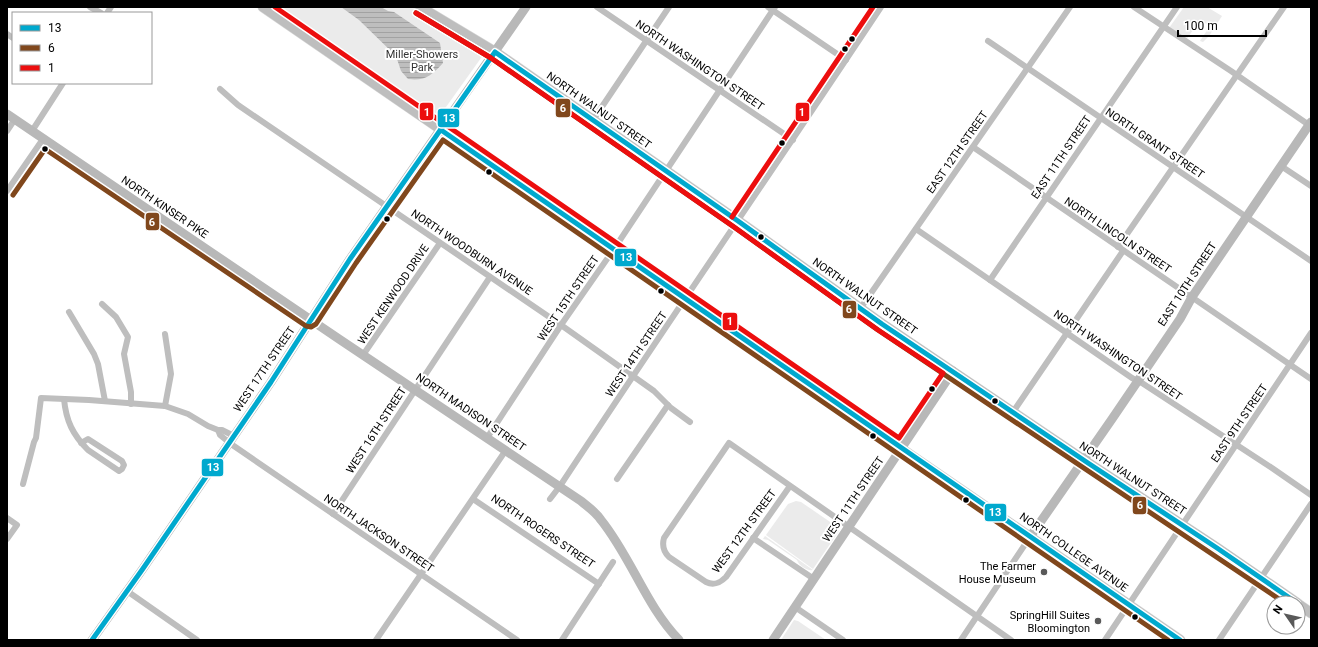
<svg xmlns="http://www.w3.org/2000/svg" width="1318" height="647" font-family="Roboto,sans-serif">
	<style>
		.green { fill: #ebebeb }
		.water { fill: url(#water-rules) }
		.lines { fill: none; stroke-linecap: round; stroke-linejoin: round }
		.primary-casing { stroke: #dbdbdb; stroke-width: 11 }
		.street { stroke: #bebebe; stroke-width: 6 }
		.secondary { stroke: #b8b8b8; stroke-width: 9 }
		.primary { stroke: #bebebe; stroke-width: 10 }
		.bus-1-casing { stroke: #fff; stroke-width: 8 }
		.bus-2-casing { stroke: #fff; stroke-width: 8 }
		.bus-3-casing { stroke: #fff; stroke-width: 8 }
		.bus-1 { stroke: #00a9ce; stroke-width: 5 }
		.bus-2 { stroke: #80471c; stroke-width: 5 }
		.bus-3 { stroke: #ec0e0e; stroke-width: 5 }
		.bus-dot { fill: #000; stroke: #fff; stroke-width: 1.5 }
		.poi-dot { fill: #595959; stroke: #fff; stroke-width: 1.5 }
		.labels { text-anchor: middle; stroke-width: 4; stroke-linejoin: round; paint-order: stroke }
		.park-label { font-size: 11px; fill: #323232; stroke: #fff }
		.street-label { font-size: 11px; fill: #000; stroke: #fff }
		.poi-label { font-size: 11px; fill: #000; stroke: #fff; text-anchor: end }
		.line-badge { stroke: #fff; stroke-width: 1.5 }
		.badge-label { font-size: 11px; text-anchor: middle; font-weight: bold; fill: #fff }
	</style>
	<defs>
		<pattern id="water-rules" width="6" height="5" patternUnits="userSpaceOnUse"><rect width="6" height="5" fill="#bebebe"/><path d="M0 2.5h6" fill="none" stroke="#a2a2a2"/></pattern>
	</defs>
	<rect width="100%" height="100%" fill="#fff"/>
	<g class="green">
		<polygon points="272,7 414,7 486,51 436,121"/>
		<polygon points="1184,7 1207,7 1222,16 1209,36 1203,42 1200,41 1210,26 1200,20 1186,40 1169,28"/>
		<polygon points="796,501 801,502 836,526 839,531 813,569 766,535 788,504"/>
		<path d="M 765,536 L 813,570 C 807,571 799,566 797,560 L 768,540 L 763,539 Z"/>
		<polygon points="794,620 798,621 826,640 781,640"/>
	</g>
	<path class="water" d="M 341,7 L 381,7 L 388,11 L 394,12 L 440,43 L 443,63 C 431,76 425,81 408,79 L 401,71 L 396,56 L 359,20 Z"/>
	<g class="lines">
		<g class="primary-casing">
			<g id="primary">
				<polyline points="263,7 686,298 750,345 1180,640"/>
				<polyline points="420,7 495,52 738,221 882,324 1088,463 1217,548 1297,603"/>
				<polyline points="1298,604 1311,613"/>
			</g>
		</g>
		<g class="street">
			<polyline points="90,7 101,13"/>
			<polyline points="597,7 793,140"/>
			<polyline points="768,7 846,60"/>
			<polyline points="1134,7 1231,71 1309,125"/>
			<polyline points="107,13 111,7"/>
			<polyline points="7,34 13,38"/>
			<polyline points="988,41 1311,261"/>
			<polyline points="220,89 238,105 561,325 654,391 671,408 690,422"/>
			<polyline points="593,120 669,7"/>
			<polyline points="7,131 15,119"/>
			<polyline points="32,131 63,83"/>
			<polyline points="973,147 1311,379"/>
			<polyline points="1281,166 1311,186"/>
			<polyline points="7,191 43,139"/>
			<polyline points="916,229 1132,378 1142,383 1272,468 1311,495"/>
			<polyline points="1118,247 1284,7"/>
			<polyline points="990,280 1177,7"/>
			<polyline points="102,304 116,317 128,337 124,354 131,392 131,404"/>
			<polyline points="860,309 1070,7"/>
			<polyline points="69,312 94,354 98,364 105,401"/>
			<polyline points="165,334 171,374 165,406"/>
			<polyline points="363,355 440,243"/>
			<path d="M 64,399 C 66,421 73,435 88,450 L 119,471 L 122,469 L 124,465 L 122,461 L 88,439 L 81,443"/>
			<polyline points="1013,412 1123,251"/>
			<polyline points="218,430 220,435 231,444 517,640"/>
			<polyline points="487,438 561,325 614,249 775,7"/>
			<polyline points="617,479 668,405"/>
			<polyline points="23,484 34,442 36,438 41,398 89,400 165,406 188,414 208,426 218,430 222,430 234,436"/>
			<path d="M 790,486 L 726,577 C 720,583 714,586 706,582 L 669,557 C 663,551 662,545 664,538 L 729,443 L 1011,640"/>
			<polyline points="473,499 599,584"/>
			<path d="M 550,499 L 560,486 C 666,325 775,167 881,7"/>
			<polyline points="333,514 490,277"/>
			<polyline points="7,518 17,525 7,539"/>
			<polyline points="753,538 814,579"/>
			<polyline points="127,591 197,640"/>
			<polyline points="795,607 843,640"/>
			<polyline points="376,640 506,450"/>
			<polyline points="562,640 613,562"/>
			<polyline points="961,640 1030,537"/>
			<polyline points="1105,640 1311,333"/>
			<polyline points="1219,640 1311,504"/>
		</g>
		<g class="secondary">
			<path d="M 7,114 L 339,339 L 581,501 C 588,507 596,512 601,520 C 631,557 646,606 679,640"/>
			<polyline points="1030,537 1112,419 1180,319 1192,297 1311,122"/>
			<polyline points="92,640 142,570 271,382 350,259 526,7"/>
			<polyline points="773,640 953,371"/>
		</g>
		<use href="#primary" class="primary"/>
		<g class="bus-1-casing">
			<g id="bus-1">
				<polyline points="441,130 1180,640"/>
				<polyline points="92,640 142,570 271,382 350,259 495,52 738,221 882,324 1088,463 1217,548 1297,603"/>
			</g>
		</g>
		<g class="bus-2-casing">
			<g id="bus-2">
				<polyline points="416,13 491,58 734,227 878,330 1285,603"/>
				<polyline points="13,195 45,149 306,326 311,327 316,324 356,263 443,140 1168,640"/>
			</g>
		</g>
		<g class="bus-3-casing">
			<g id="bus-3">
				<polyline points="275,7 899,438 943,373 878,330 734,227 491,58 416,13"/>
				<polyline points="732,217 873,7"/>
			</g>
		</g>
		<use href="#bus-1" class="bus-1"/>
		<use href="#bus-2" class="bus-2"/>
		<use href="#bus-3" class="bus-3"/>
	</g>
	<g class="bus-dot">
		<circle cx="852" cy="39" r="3.5"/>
		<circle cx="845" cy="49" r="3.5"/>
		<circle cx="782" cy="143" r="3.5"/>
		<circle cx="45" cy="149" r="3.5"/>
		<circle cx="489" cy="172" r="3.5"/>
		<circle cx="387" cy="219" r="3.5"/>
		<circle cx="761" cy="237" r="3.5"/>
		<circle cx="661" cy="291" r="3.5"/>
		<circle cx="932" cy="389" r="3.5"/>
		<circle cx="995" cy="401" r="3.5"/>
		<circle cx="873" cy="436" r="3.5"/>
		<circle cx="966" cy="500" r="3.5"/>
		<circle cx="1135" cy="617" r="3.5"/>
	</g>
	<g class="poi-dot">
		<circle cx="1044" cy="572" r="4"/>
		<circle cx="1098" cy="621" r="4"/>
	</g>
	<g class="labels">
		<g class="park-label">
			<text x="422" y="58">Miller-Showers<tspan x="422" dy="13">Park</tspan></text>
		</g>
		<g class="street-label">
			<text transform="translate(700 65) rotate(34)" y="4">NORTH WASHINGTON STREET</text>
			<text transform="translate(599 110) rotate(35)" y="4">NORTH WALNUT STREET</text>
			<text transform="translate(1155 143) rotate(34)" y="4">NORTH GRANT STREET</text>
			<text transform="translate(957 152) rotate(-55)" y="4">EAST 12TH STREET</text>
			<text transform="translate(1061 157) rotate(-56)" y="4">EAST 11TH STREET</text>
			<text transform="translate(165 207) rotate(34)" y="4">NORTH KINSER PIKE</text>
			<text transform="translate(1118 235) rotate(34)" y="4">NORTH LINCOLN STREET</text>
			<text transform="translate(472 252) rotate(34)" y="4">NORTH WOODBURN AVENUE</text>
			<text transform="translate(1187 284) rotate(-57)" y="4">EAST 10TH STREET</text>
			<text transform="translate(393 294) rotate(-56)" y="4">WEST KENWOOD DRIVE</text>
			<text transform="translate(865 296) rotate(35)" y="4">NORTH WALNUT STREET</text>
			<text transform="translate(568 298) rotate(-56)" y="4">WEST 15TH STREET</text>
			<text transform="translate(636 354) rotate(-56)" y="4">WEST 14TH STREET</text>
			<text transform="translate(1118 355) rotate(34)" y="4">NORTH WASHINGTON STREET</text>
			<text transform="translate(264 369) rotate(-56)" y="4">WEST 17TH STREET</text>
			<text transform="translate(471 412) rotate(34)" y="4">NORTH MADISON STREET</text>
			<text transform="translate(1239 423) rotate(-56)" y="4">EAST 9TH STREET</text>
			<text transform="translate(376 430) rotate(-57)" y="4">WEST 16TH STREET</text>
			<text transform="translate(1133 478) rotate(33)" y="4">NORTH WALNUT STREET</text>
			<text transform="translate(853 499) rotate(-56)" y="4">WEST 11TH STREET</text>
			<text transform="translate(543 531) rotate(34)" y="4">NORTH ROGERS STREET</text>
			<text transform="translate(744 531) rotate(-54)" y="4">WEST 12TH STREET</text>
			<text transform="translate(379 533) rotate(34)" y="4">NORTH JACKSON STREET</text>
			<text transform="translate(1074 552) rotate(35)" y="4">NORTH COLLEGE AVENUE</text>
		</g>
		<g class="poi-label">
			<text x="1036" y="570">The Farmer<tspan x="1036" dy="13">House Museum</tspan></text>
			<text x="1090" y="619">SpringHill Suites<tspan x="1090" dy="13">Bloomington</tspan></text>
		</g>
	</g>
	<g class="line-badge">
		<rect x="555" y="98" width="16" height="20" rx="4" fill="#80471c"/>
		<rect x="419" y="102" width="15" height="19" rx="4" fill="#ec0e0e"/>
		<rect x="795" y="102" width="15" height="20" rx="4" fill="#ec0e0e"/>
		<rect x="437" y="108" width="23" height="20" rx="4" fill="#00a9ce"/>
		<rect x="145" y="212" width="15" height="19" rx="4" fill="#80471c"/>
		<rect x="614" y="248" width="23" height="19" rx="4" fill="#00a9ce"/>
		<rect x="842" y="300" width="15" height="19" rx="4" fill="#80471c"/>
		<rect x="722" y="312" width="16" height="19" rx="4" fill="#ec0e0e"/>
		<rect x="201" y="458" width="23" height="19" rx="4" fill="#00a9ce"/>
		<rect x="1132" y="496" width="15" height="19" rx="4" fill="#80471c"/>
		<rect x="984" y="503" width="23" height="19" rx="4" fill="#00a9ce"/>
	</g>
	<g class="badge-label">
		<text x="563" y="112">6</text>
		<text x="427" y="116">1</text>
		<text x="802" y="116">1</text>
		<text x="449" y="122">13</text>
		<text x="152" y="226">6</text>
		<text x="626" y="261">13</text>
		<text x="849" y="313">6</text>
		<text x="730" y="325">1</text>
		<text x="213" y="471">13</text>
		<text x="1140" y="509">6</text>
		<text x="995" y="516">13</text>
	</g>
	<rect width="1318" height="647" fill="none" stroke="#000000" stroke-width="16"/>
	<rect x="12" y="12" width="140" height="72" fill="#ffffff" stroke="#999999"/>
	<rect x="20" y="25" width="20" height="6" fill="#00a9ce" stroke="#999999"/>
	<text x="48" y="32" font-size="12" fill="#000000">13</text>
	<rect x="20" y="45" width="20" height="6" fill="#80471c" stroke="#999999"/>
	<text x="48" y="52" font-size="12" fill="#000000">6</text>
	<rect x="20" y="65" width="20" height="6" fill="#ec0e0e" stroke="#999999"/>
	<text x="48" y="72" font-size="12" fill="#000000">1</text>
	<g transform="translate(1286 615) rotate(304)"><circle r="19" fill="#ffffff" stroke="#999999"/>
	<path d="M0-3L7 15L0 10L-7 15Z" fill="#595959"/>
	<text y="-6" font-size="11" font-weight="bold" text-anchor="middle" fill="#000000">N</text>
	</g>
	<path d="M1178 30v6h88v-6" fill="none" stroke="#000000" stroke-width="2"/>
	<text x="1184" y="30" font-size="12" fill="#000000" stroke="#ffffff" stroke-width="3" paint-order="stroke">100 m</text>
</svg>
